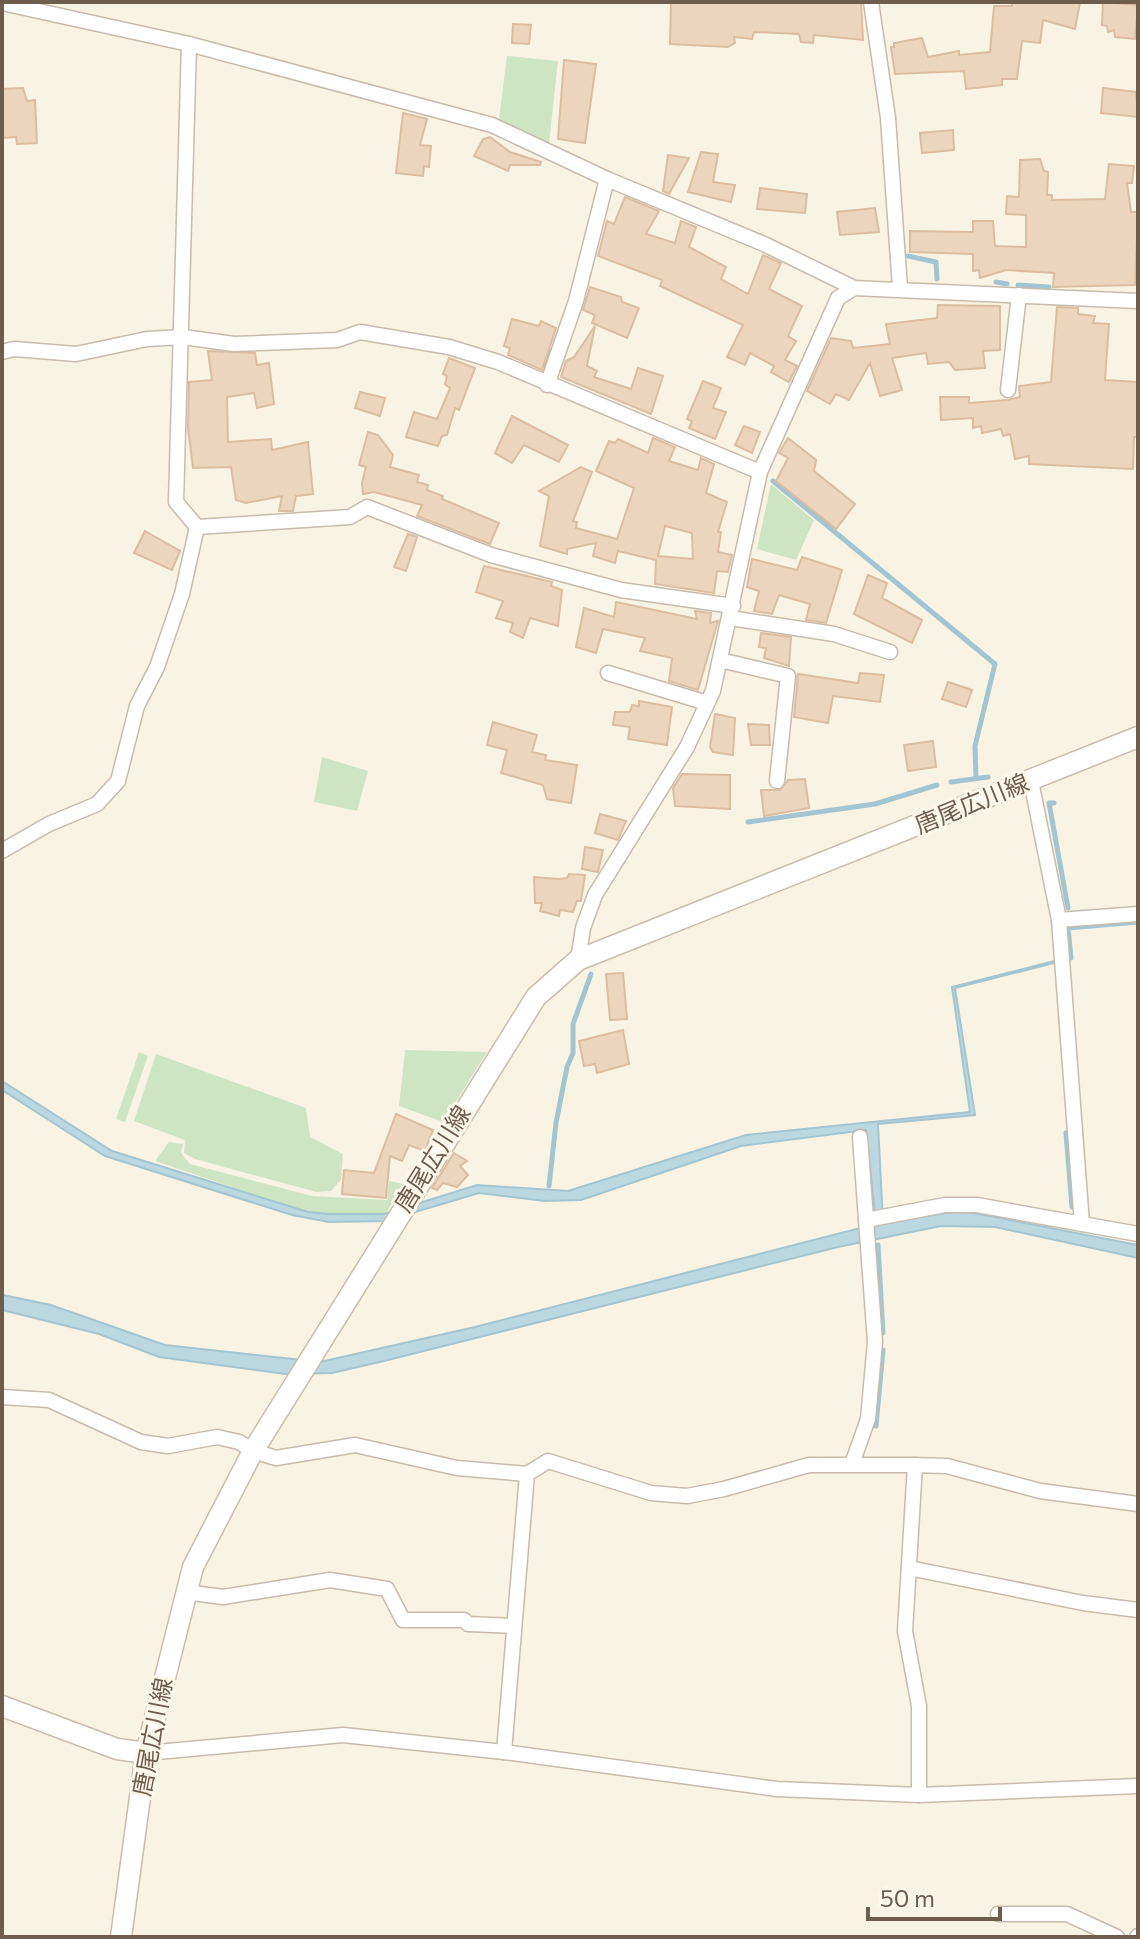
<svg xmlns="http://www.w3.org/2000/svg" width="1140" height="1939" font-family="Commissioner,'Noto Sans JP',sans-serif">
	<style>
		.green { fill: #cee5c4 }
		.water { fill: #bbd7e0; stroke: #a2c5d1; stroke-width: 2 }
		.lines { fill: none; stroke-linecap: round; stroke-linejoin: round }
		.stream { stroke: #a2c5d1; stroke-width: 5 }
		.building { fill: #ebd5be; stroke: #dcbda1; stroke-width: 2; fill-rule: evenodd }
		.minor-casing { stroke: #c8bbab; stroke-width: 17 }
		.secondary-casing { stroke: #ccbcaa; stroke-width: 23 }
		.minor { stroke: #fff; stroke-width: 14 }
		.secondary { stroke: #fff; stroke-width: 20 }
		.labels { text-anchor: middle; stroke-width: 6; stroke-linejoin: round; paint-order: stroke }
		.street-label { font-size: 24px; fill: #6e5c4c; stroke: #fdf7e9 }
	</style>
	<rect width="100%" height="100%" fill="#f9f3e4"/>
	<g class="green">
		<polygon points="507,56 558,61 549,144 499,119"/>
		<polygon points="771,484 814,520 796,560 757,549"/>
		<polygon points="322,757 368,771 357,811 314,802"/>
		<polygon points="405,1050 487,1052 443,1122 399,1106"/>
		<polygon points="139,1052 148,1056 125,1122 116,1119"/>
		<polygon points="156,1054 306,1108 310,1137 343,1154 341,1180 331,1191 316,1192 195,1159 184,1153 185,1140 134,1121"/>
		<polygon points="169,1142 183,1144 181,1153 190,1164 312,1196 387,1200 389,1181 404,1184 385,1215 314,1215 155,1161"/>
	</g>
	<polygon class="water" points="1054,961 1054,963 955,988 975,1115 878,1124 883,1222 953,1212 974,1213 1138,1245 1138,1258 995,1227 941,1226 838,1247 384,1361 332,1373 285,1374 159,1357 99,1334 2,1310 3,1295 51,1305 165,1345 320,1362 475,1327 876,1224 866,1130 741,1146 581,1200 545,1201 479,1193 385,1221 329,1222 292,1215 105,1156 2,1090 2,1081 112,1151 308,1212 329,1214 384,1214 477,1185 568,1191 746,1135 970,1112 952,987"/>
	<g class="lines">
		<g class="stream">
			<polyline points="908,256 936,262 937,279"/>
			<polyline points="996,282 1007,284"/>
			<polyline points="1018,285 1049,287"/>
			<polyline points="545,364 552,351"/>
			<polyline points="773,481 995,664 975,746 976,778"/>
			<polyline points="951,782 988,777"/>
			<polyline points="1054,803 1049,803 1068,908"/>
			<polyline points="748,822 875,804 937,785"/>
			<polyline points="1071,958 1068,928 1138,922"/>
			<polyline points="1066,1133 1072,1207"/>
			<polyline points="549,1186 556,1123 567,1067 573,1053 573,1024 591,974"/>
			<polyline points="878,1245 883,1333"/>
			<polyline points="876,1426 883,1350"/>
		</g>
	</g>
	<g class="building">
		<polygon points="671,2 861,2 863,40 814,35 813,43 801,42 799,34 754,32 752,39 734,37 735,43 728,47 670,44"/>
		<polygon points="1012,2 1080,2 1075,29 1043,20 1040,43 1022,41 1017,79 1002,79 1002,85 966,89 964,71 895,74 891,47 894,47 894,43 922,38 928,57 959,51 959,55 990,52 994,6 1012,6"/>
		<polygon points="1103,2 1138,5 1135,39 1115,37 1114,30 1108,32 1107,26 1102,25"/>
		<polygon points="513,24 531,25 529,44 512,43"/>
		<polygon points="564,60 596,64 585,143 558,139"/>
		<polygon points="23,88 27,101 35,100 37,143 17,144 16,137 2,138 2,89"/>
		<polygon points="1103,88 1136,92 1138,117 1101,113"/>
		<polygon points="403,113 427,119 420,145 431,146 429,167 424,166 423,176 396,173"/>
		<polygon points="953,130 954,150 922,153 920,133"/>
		<polygon points="490,137 510,152 541,162 540,165 510,165 508,171 474,156 483,139"/>
		<polygon points="701,152 718,154 713,182 735,185 731,202 688,192"/>
		<polygon points="668,155 689,158 669,194 663,191"/>
		<polygon points="1040,159 1044,171 1048,172 1047,195 1052,195 1052,200 1105,199 1109,164 1134,166 1132,183 1127,183 1131,212 1138,212 1135,285 1053,287 1054,273 1006,270 980,278 979,270 973,271 973,254 910,252 910,231 973,232 973,221 993,221 995,246 1026,247 1026,215 1006,214 1007,196 1019,197 1020,160"/>
		<polygon points="760,188 807,194 805,213 757,209"/>
		<polygon points="625,197 659,211 646,234 675,243 681,221 696,227 689,247 726,267 721,279 748,294 763,255 781,263 769,289 802,306 788,336 796,341 785,360 797,366 789,382 771,372 774,366 750,353 745,365 727,357 743,325 660,286 662,280 598,256 607,221 614,224"/>
		<polygon points="875,208 879,232 840,235 837,212"/>
		<polygon points="590,287 621,297 622,302 639,308 627,338 592,323 595,315 583,310"/>
		<polygon points="938,305 1000,306 1000,350 983,351 985,368 955,370 949,362 928,364 926,353 892,358 902,390 880,396 870,363 849,400 836,394 830,404 807,391 831,338 851,341 853,348 890,344 886,324 937,318"/>
		<polygon points="1057,307 1078,308 1078,314 1095,316 1093,323 1109,324 1105,380 1138,382 1138,437 1134,437 1133,469 1029,464 1029,456 1015,459 1010,434 1003,436 1001,429 982,433 981,426 973,428 973,418 941,420 940,397 969,397 969,403 1008,400 1020,397 1019,386 1051,382"/>
		<polygon points="512,319 539,326 541,321 556,328 542,370 508,355 510,348 504,346"/>
		<polygon points="595,326 587,366 597,371 594,377 631,389 638,368 663,376 651,414 561,377 566,361 574,357"/>
		<polygon points="208,351 255,353 257,365 269,363 274,404 257,408 254,393 227,397 228,442 271,439 272,450 308,442 313,494 296,496 293,511 279,511 282,496 246,503 236,500 231,467 193,468 188,428 189,382 212,380"/>
		<polygon points="449,358 475,368 459,410 455,408 447,435 442,436 438,446 406,437 414,412 437,419 450,388 445,384 447,376 443,374"/>
		<polygon points="703,381 721,388 713,408 726,412 715,439 689,428 692,421 687,419"/>
		<polygon points="360,392 385,398 380,416 355,408"/>
		<polygon points="512,416 568,445 559,462 524,445 512,463 495,453"/>
		<polygon points="744,426 760,432 752,453 735,445"/>
		<polygon points="368,432 378,435 393,455 390,467 419,475 417,482 428,485 427,490 443,496 442,499 499,523 490,544 417,516 422,505 374,492 363,494 362,483 366,467 359,465"/>
		<path d="M 653,438 L 675,447 L 669,461 L 698,470 L 701,458 L 714,464 L 706,493 L 727,502 L 718,532 L 721,532 L 718,552 L 732,555 L 728,572 L 717,571 L 714,593 L 655,584 L 656,560 L 618,551 L 615,563 L 593,556 L 596,543 L 567,549 L 567,554 L 540,546 L 549,496 L 539,491 L 581,467 L 592,472 L 573,521 L 577,522 L 576,528 L 617,539 L 634,488 L 596,471 L 609,441 L 615,443 L 618,439 L 648,453 ZM 665,526 L 692,533 L 693,559 L 658,556 Z"/>
		<polygon points="788,438 816,460 814,471 855,504 836,529 776,481 788,458 779,453"/>
		<polygon points="145,531 180,551 172,570 134,553"/>
		<polygon points="408,534 417,537 406,571 394,567"/>
		<polygon points="802,557 842,570 826,623 806,620 810,604 779,595 772,614 754,611 759,591 747,587 752,559 797,570"/>
		<polygon points="484,566 552,582 551,586 562,590 558,626 530,618 523,638 510,632 513,623 496,618 503,601 476,592"/>
		<polygon points="868,575 887,583 882,598 922,620 912,643 854,614"/>
		<polygon points="616,602 697,619 695,611 711,613 710,623 718,621 698,690 669,681 672,658 640,651 645,638 603,629 596,653 576,647 584,608 614,617"/>
		<polygon points="761,633 791,637 789,666 764,658 766,648 759,647"/>
		<polygon points="860,673 884,675 880,702 833,696 828,723 794,717 798,674 858,683"/>
		<polygon points="948,682 972,690 966,707 942,699"/>
		<polygon points="639,701 672,707 667,745 628,739 630,727 613,725 615,712 630,712 632,705 639,706"/>
		<polygon points="715,714 735,718 733,755 713,752 710,747"/>
		<polygon points="493,722 537,735 532,752 546,755 545,760 577,765 571,803 547,799 543,785 501,773 507,750 487,745"/>
		<polygon points="748,724 769,725 770,745 751,745"/>
		<polygon points="933,741 936,767 908,771 904,745"/>
		<polygon points="682,774 730,775 730,809 675,806 673,788"/>
		<polygon points="805,779 809,808 764,816 761,790 780,790 788,780"/>
		<polygon points="600,814 626,821 618,840 595,833"/>
		<polygon points="585,847 603,850 598,872 582,869"/>
		<polygon points="569,874 585,875 581,901 577,901 573,912 560,910 559,916 540,911 542,903 535,903 534,877 559,879 567,878"/>
		<polygon points="623,973 627,1019 610,1020 606,974"/>
		<polygon points="623,1030 629,1064 597,1073 595,1064 584,1066 579,1041"/>
		<polygon points="396,1114 433,1130 425,1151 409,1145 402,1161 390,1156 386,1198 342,1194 344,1170 374,1173"/>
		<polygon points="454,1153 467,1161 460,1166 468,1175 457,1187 443,1183 437,1190 432,1188"/>
	</g>
	<g class="lines">
		<g class="minor-casing">
			<g id="minor">
				<polyline points="871,2 888,118 900,288"/>
				<polyline points="2,3 189,44 492,125 607,179 764,244 854,288 1138,301"/>
				<polyline points="189,44 176,502 197,527"/>
				<polyline points="2,352 14,349 76,354 147,339 183,337 234,344 337,340 360,332 449,347 498,362 760,472"/>
				<polyline points="547,385 576,301 607,179"/>
				<polyline points="1008,390 1019,295"/>
				<polyline points="197,527 350,517 367,507 491,555 621,590 733,606"/>
				<polyline points="730,618 834,634 890,652"/>
				<polyline points="720,660 788,676 777,781"/>
				<polyline points="608,673 707,703"/>
				<polyline points="1031,781 1059,920 1082,1224"/>
				<polyline points="2,851 49,824 97,804 118,781 137,706 157,667 182,594 197,527"/>
				<polyline points="1059,920 1138,914"/>
				<polyline points="578,960 583,928 595,895 687,747 713,691 760,472 838,298 854,288"/>
				<polyline points="866,1220 945,1205 977,1205 1138,1234"/>
				<polyline points="2,1397 49,1400 141,1442 168,1446 217,1437 239,1442 253,1451 276,1458 355,1445 457,1468 527,1474 548,1461 651,1493 687,1496 724,1489 809,1465 911,1465 947,1466 1040,1491 1138,1504"/>
				<polyline points="852,1464 868,1419 875,1342 860,1137"/>
				<polyline points="915,1465 905,1631 919,1706 919,1795"/>
				<polyline points="909,1568 1083,1603 1138,1610"/>
				<polyline points="185,1592 223,1597 330,1580 387,1589 403,1620 464,1620 468,1624 514,1626"/>
				<polyline points="504,1752 527,1474"/>
				<polyline points="146,1753 343,1735 504,1752 777,1789 919,1795 1138,1786"/>
				<polyline points="998,1914 1067,1914 1117,1937"/>
				<polyline points="1137,1937 1138,1936"/>
			</g>
		</g>
		<g class="secondary-casing">
			<g id="secondary">
				<polyline points="2,1706 117,1749 146,1753"/>
				<polyline points="121,1937 146,1753 193,1567 253,1451 536,997 578,960 1138,737"/>
			</g>
		</g>
		<use href="#minor" class="minor"/>
		<use href="#secondary" class="secondary"/>
	</g>
	<g class="labels">
		<g class="street-label">
			<text transform="translate(972 804) rotate(-22)" y="8">唐尾広川線</text>
			<text transform="translate(433 1159) rotate(-58)" y="8">唐尾広川線</text>
			<text transform="translate(153 1737) rotate(-79)" y="8">唐尾広川線</text>
		</g>
	</g>
	<rect width="1140" height="1939" fill="none" stroke="#6e5c4c" stroke-width="8"/>
	<path d="M868 1907v12h132v-12" fill="none" stroke="#6e5c4c" stroke-width="4"/>
	<text x="880" y="1907" font-size="24" fill="#6e5c4c" stroke="#fdf7e9" stroke-width="6" paint-order="stroke">50 m</text>
</svg>
